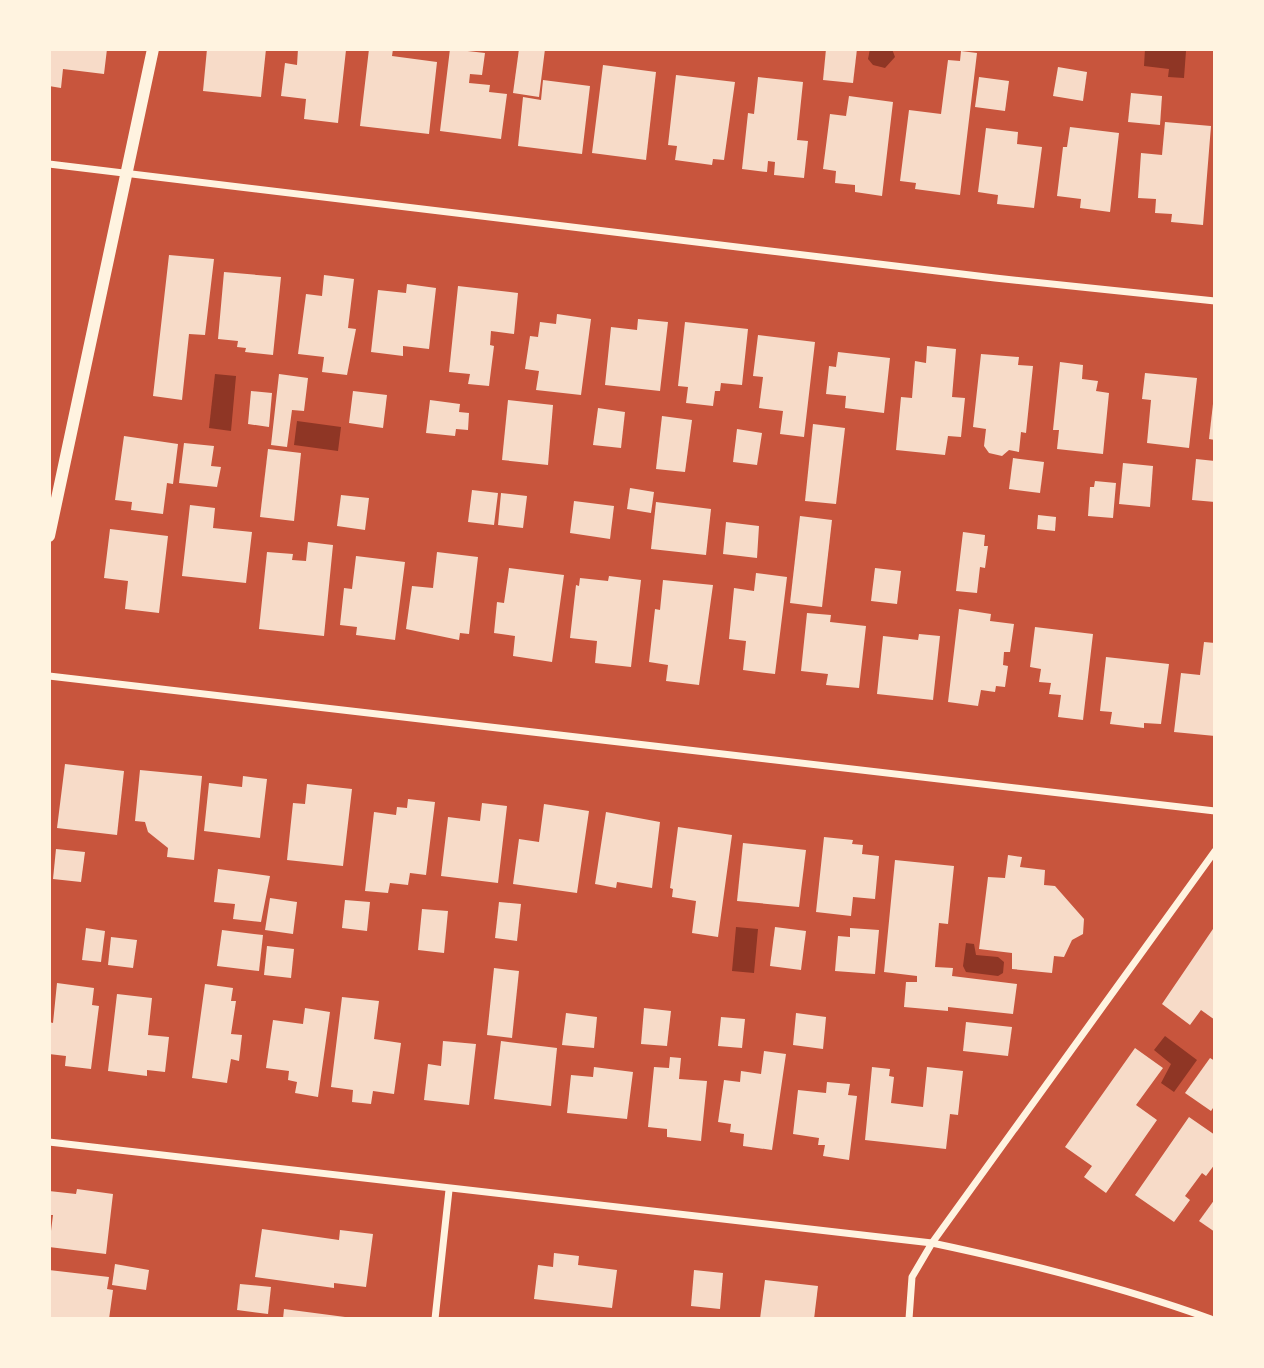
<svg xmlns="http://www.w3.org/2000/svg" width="1264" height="1368" font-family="Overpass,sans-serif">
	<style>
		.water { fill: #8f3625 }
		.building { fill: #f7dbc8 }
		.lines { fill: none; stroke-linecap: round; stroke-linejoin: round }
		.minor { stroke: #fff3e0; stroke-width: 7 }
		.tertiary { stroke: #fff3e0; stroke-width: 12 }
	</style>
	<rect width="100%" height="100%" fill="#c8553d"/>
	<g class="water">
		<polygon points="870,49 892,49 895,57 885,68 873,65 868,59"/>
		<polygon points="1145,49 1186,51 1184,78 1168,77 1169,69 1144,66"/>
		<polygon points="215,374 236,376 231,431 209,428"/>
		<polygon points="297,421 341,427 338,451 294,445"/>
		<polygon points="736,927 758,929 754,973 732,971"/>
		<polygon points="966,943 974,944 976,955 998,957 1004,962 1003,973 998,976 966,972 963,966"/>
		<polygon points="1165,1036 1197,1060 1174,1092 1161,1083 1171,1064 1154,1050"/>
	</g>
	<g class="building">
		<polygon points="49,49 107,49 104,74 63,69 61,88 49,86"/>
		<polygon points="207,49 266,49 261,97 203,91"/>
		<polygon points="298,49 346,50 338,123 304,119 306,99 281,96 285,63 297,65"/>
		<polygon points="369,49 393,49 392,56 437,62 429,134 360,126"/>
		<polygon points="450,49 485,53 482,75 470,74 469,83 490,85 489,92 507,94 501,139 440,131"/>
		<polygon points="519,49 545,49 539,97 513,93"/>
		<polygon points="826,49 857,49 853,83 823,80"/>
		<polygon points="961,51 977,53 960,195 915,189 916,183 900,181 909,110 941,114 948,60 960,61"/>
		<polygon points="603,65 656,72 646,160 592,153"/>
		<polygon points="1058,67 1087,72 1083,101 1053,96"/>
		<polygon points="676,75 735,82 724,160 713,159 712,165 675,160 677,146 668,145"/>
		<polygon points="758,77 803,82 797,140 808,141 804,178 774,175 775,162 768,161 767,172 742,169 748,113 754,114"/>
		<polygon points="979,77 1009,81 1005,111 975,107"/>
		<polygon points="543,80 590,86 582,154 518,146 523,97 541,100"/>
		<polygon points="1131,93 1162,96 1160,125 1128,122"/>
		<polygon points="849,96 893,102 882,196 855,192 855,185 835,183 836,171 823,169 830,114 846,116"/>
		<polygon points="1165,122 1211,126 1203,225 1171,222 1172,214 1155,213 1156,199 1138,198 1141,153 1162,155"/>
		<polygon points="1070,127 1119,133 1110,212 1080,208 1081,199 1057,196 1063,147 1067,147"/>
		<polygon points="986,128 1018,132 1017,144 1042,147 1034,208 997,204 998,195 978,192"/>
		<polygon points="169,255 214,259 205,335 189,334 182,400 153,396"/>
		<polygon points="224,272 281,277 273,355 245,352 246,348 237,347 238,341 218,339"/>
		<polygon points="324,275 354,279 348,328 356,329 347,375 322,372 324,357 298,354 306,294 322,296"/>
		<polygon points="407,284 436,288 429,349 403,346 403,356 371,352 378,290 406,293"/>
		<polygon points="458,286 518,293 514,334 491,331 490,345 494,346 489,386 468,384 470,374 449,372"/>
		<polygon points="557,314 591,319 581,395 536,390 539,371 525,369 530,336 538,337 540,322 556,324"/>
		<polygon points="638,319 668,322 660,391 605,385 611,327 637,330"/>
		<polygon points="685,322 748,329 742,385 721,383 720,391 715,391 713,406 686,403 688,387 678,386"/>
		<polygon points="758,335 815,342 804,437 780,434 783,411 759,408 763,377 753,376"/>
		<polygon points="927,346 956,349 952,397 965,398 961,437 948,436 945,455 896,450 901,397 912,398 915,361 926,363"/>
		<polygon points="838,352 890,358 884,413 845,408 846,396 826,394 829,366 836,367"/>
		<polygon points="981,354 1019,357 1018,365 1033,366 1026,433 1021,432 1019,452 1009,450 1002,456 989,453 984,446 986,429 973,427"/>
		<polygon points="1060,362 1083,365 1082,379 1098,381 1096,391 1109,393 1103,454 1057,449 1059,430 1053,430"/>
		<polygon points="1145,373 1197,378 1189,448 1147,443 1151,400 1142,399"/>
		<polygon points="279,374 308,378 304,411 292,410 287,447 271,445"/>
		<polygon points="251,391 272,393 269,427 248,424"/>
		<polygon points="353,391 387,395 383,428 349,423"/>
		<polygon points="430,400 460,404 459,412 469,413 468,430 456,429 455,436 426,433"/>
		<polygon points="508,400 553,405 548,465 502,460"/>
		<polygon points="1213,404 1215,404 1215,440 1209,439"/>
		<polygon points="598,408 625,412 621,448 593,445"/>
		<polygon points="662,416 692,420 685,472 656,469"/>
		<polygon points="813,424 845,428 836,504 805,501"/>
		<polygon points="737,429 762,433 757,465 733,462"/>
		<polygon points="124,436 178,444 173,484 167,483 163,514 131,510 132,502 115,500"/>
		<polygon points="184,443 214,446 211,466 221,467 217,487 179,483"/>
		<polygon points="268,449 301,453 294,521 260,517"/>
		<polygon points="1013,458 1044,462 1040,493 1009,489"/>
		<polygon points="1196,459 1215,461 1215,502 1192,500"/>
		<polygon points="1123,463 1153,466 1150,507 1119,504"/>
		<polygon points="1095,481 1116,483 1113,518 1088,516 1090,487 1094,487"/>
		<polygon points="630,488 654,492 651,513 627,509"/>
		<polygon points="472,490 498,493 494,525 468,522"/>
		<polygon points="501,493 527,496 523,528 498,525"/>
		<polygon points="341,495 369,498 365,530 337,526"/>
		<polygon points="574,501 614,506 610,539 570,533"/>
		<polygon points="656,502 711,509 706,555 651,549"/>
		<polygon points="190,505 215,508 213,528 252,532 246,583 182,576"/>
		<polygon points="1038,515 1056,517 1055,531 1037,529"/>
		<polygon points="800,516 832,520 822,607 790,603"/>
		<polygon points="726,522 759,526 757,558 723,554"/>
		<polygon points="110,529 168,536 159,613 125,609 128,581 104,578"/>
		<polygon points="963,532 985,535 984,546 988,546 985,568 980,567 977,593 956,591"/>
		<polygon points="308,542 333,545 324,636 259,629 267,552 293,554 292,560 306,561"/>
		<polygon points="437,552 478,557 469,634 460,633 459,640 406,629 412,586 433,588"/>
		<polygon points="356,556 405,562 395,640 356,635 357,627 340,625 344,588 352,589"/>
		<polygon points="509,568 564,575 552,662 513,656 515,636 494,633 497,602 504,603"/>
		<polygon points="875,568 901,571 897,604 871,601"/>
		<polygon points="756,573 787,577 775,674 743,670 746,641 729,639 734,588 754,591"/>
		<polygon points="609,576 641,580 631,667 595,663 597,641 570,638 576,585 579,586 580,578 608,581"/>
		<polygon points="663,580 713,585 699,685 666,681 668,665 649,662 655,609 660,610"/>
		<polygon points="959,609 991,614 990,621 1014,624 1010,652 1004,652 1003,665 1008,666 1005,687 996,686 995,692 981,690 978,706 948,702"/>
		<polygon points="807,613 831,615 830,622 866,626 859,688 826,685 828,674 801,671"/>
		<polygon points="1035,627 1093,634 1083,720 1058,717 1061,695 1049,694 1051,683 1039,682 1041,669 1030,667"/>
		<polygon points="919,634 940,636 933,700 877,694 883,636 918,640"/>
		<polygon points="1204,642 1215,643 1215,736 1174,732 1181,673 1200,675"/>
		<polygon points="1106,657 1169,664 1161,724 1144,723 1144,728 1110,724 1112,712 1100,711"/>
		<polygon points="65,764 124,771 117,835 57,828"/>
		<polygon points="140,770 202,776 194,860 167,857 168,848 148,832 145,822 135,821"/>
		<polygon points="243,776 267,779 260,838 204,831 209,783 242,787"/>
		<polygon points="307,784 352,789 343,866 287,860 293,803 305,804"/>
		<polygon points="408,799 435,802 426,875 410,873 408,885 390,883 388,893 365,891 374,812 396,815 397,807 407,808"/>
		<polygon points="482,803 507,806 498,883 441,876 448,817 480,821"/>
		<polygon points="544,804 589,811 577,893 513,884 519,839 539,842"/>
		<polygon points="606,812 660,822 652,888 617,882 616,888 595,884"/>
		<polygon points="678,827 732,835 718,937 692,933 696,901 672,897 673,889 670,888"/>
		<polygon points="824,837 853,840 852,844 863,845 862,854 879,856 875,899 853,897 851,916 816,912"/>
		<polygon points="743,843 806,850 799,907 737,901"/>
		<polygon points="56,849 85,852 81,882 53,879"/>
		<polygon points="1008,855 1022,857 1020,867 1045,870 1044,885 1055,886 1084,919 1083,934 1072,940 1064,957 1054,956 1052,973 1012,969 1012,953 979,949 988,877 1005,878"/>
		<polygon points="895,860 954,866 948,924 939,923 935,967 953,968 952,976 1017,984 1013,1014 948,1007 948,1011 904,1007 906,982 917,982 917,976 884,972"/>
		<polygon points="218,869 270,876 261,922 233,919 235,904 214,902"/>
		<polygon points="270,898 297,902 293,934 265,930"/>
		<polygon points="345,900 370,902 367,931 342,928"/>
		<polygon points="499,902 521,904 517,941 495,938"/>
		<polygon points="422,909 448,911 444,953 418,950"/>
		<polygon points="1215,926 1215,1020 1201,1010 1190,1025 1162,1004"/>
		<polygon points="775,927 806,931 801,970 770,966"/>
		<polygon points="86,928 105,931 101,962 82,960"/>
		<polygon points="850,928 879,930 875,974 835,971 838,936 850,937"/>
		<polygon points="222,930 263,935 259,971 217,966"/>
		<polygon points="111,937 137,940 133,968 108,965"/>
		<polygon points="267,946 294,949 291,978 264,975"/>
		<polygon points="494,968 519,971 512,1038 487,1035"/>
		<polygon points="57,983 94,988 92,1005 99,1006 91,1069 65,1066 66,1056 49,1054 49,1022 53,1023"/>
		<polygon points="205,984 233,988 231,1001 236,1001 231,1034 242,1035 239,1061 231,1059 227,1083 192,1078"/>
		<polygon points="117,994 152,998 148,1035 169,1037 165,1072 147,1070 147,1076 108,1071"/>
		<polygon points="342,997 379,1001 374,1039 401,1043 394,1094 373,1091 371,1104 352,1102 353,1090 331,1087"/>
		<polygon points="305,1008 330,1012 318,1097 295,1093 297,1082 288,1080 289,1071 266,1068 273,1020 303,1024"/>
		<polygon points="644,1008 671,1011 667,1046 641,1044"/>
		<polygon points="566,1013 597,1017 594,1048 562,1045"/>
		<polygon points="796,1013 826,1017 823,1049 793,1045"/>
		<polygon points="721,1017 745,1019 742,1048 718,1046"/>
		<polygon points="966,1022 1012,1027 1008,1056 963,1051"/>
		<polygon points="443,1041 476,1044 469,1105 424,1100 428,1064 441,1066"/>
		<polygon points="501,1041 557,1048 551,1106 494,1099"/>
		<polygon points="1135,1048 1163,1068 1136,1105 1157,1120 1106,1193 1084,1177 1092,1166 1065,1147"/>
		<polygon points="764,1051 786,1054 772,1150 743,1146 744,1134 730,1132 731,1124 718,1122 724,1080 740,1082 741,1071 761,1074"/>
		<polygon points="670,1057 681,1058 679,1079 707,1081 701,1141 667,1137 667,1129 648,1127 654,1067 669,1068"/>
		<polygon points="1210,1058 1215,1061 1215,1105 1211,1111 1185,1093"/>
		<polygon points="594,1067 633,1072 627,1119 567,1113 571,1075 593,1077"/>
		<polygon points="872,1067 890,1069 889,1076 894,1077 891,1103 923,1107 927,1067 963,1071 958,1115 950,1114 946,1149 865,1140"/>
		<polygon points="827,1082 850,1084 848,1095 857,1096 849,1160 823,1156 825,1145 818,1145 819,1138 793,1134 798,1090 826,1093"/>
		<polygon points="1189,1117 1215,1135 1215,1164 1206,1176 1202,1173 1185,1196 1190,1200 1174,1222 1135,1195"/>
		<polygon points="77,1189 113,1194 106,1254 49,1247 53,1215 49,1215 49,1191 76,1194"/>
		<polygon points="1215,1199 1215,1232 1199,1221"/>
		<polygon points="262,1229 339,1240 340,1230 373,1234 366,1287 334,1283 334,1288 255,1277"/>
		<polygon points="554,1253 579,1256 578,1265 617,1270 612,1308 534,1299 538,1265 553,1267"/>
		<polygon points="115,1264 149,1270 146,1290 112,1285"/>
		<polygon points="49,1270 109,1277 107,1289 113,1290 109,1319 49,1319"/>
		<polygon points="694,1270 723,1273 720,1309 691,1306"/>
		<polygon points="765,1280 818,1286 814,1319 760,1319"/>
		<polygon points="240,1284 271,1287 268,1314 237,1310"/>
		<polygon points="284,1309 345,1317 345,1319 283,1319"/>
	</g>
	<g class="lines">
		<g class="minor">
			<polyline points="49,164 995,278 1215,301"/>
			<polyline points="49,676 1215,811"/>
			<path d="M 49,1142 L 932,1243 C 1027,1263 1120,1286 1211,1319"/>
			<polyline points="435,1319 449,1190"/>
			<polyline points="909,1319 912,1277 932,1243 1215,851"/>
		</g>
		<polyline class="tertiary" points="49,536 153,49"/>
	</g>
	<rect width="1264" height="1368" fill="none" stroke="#fff3e0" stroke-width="102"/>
</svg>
